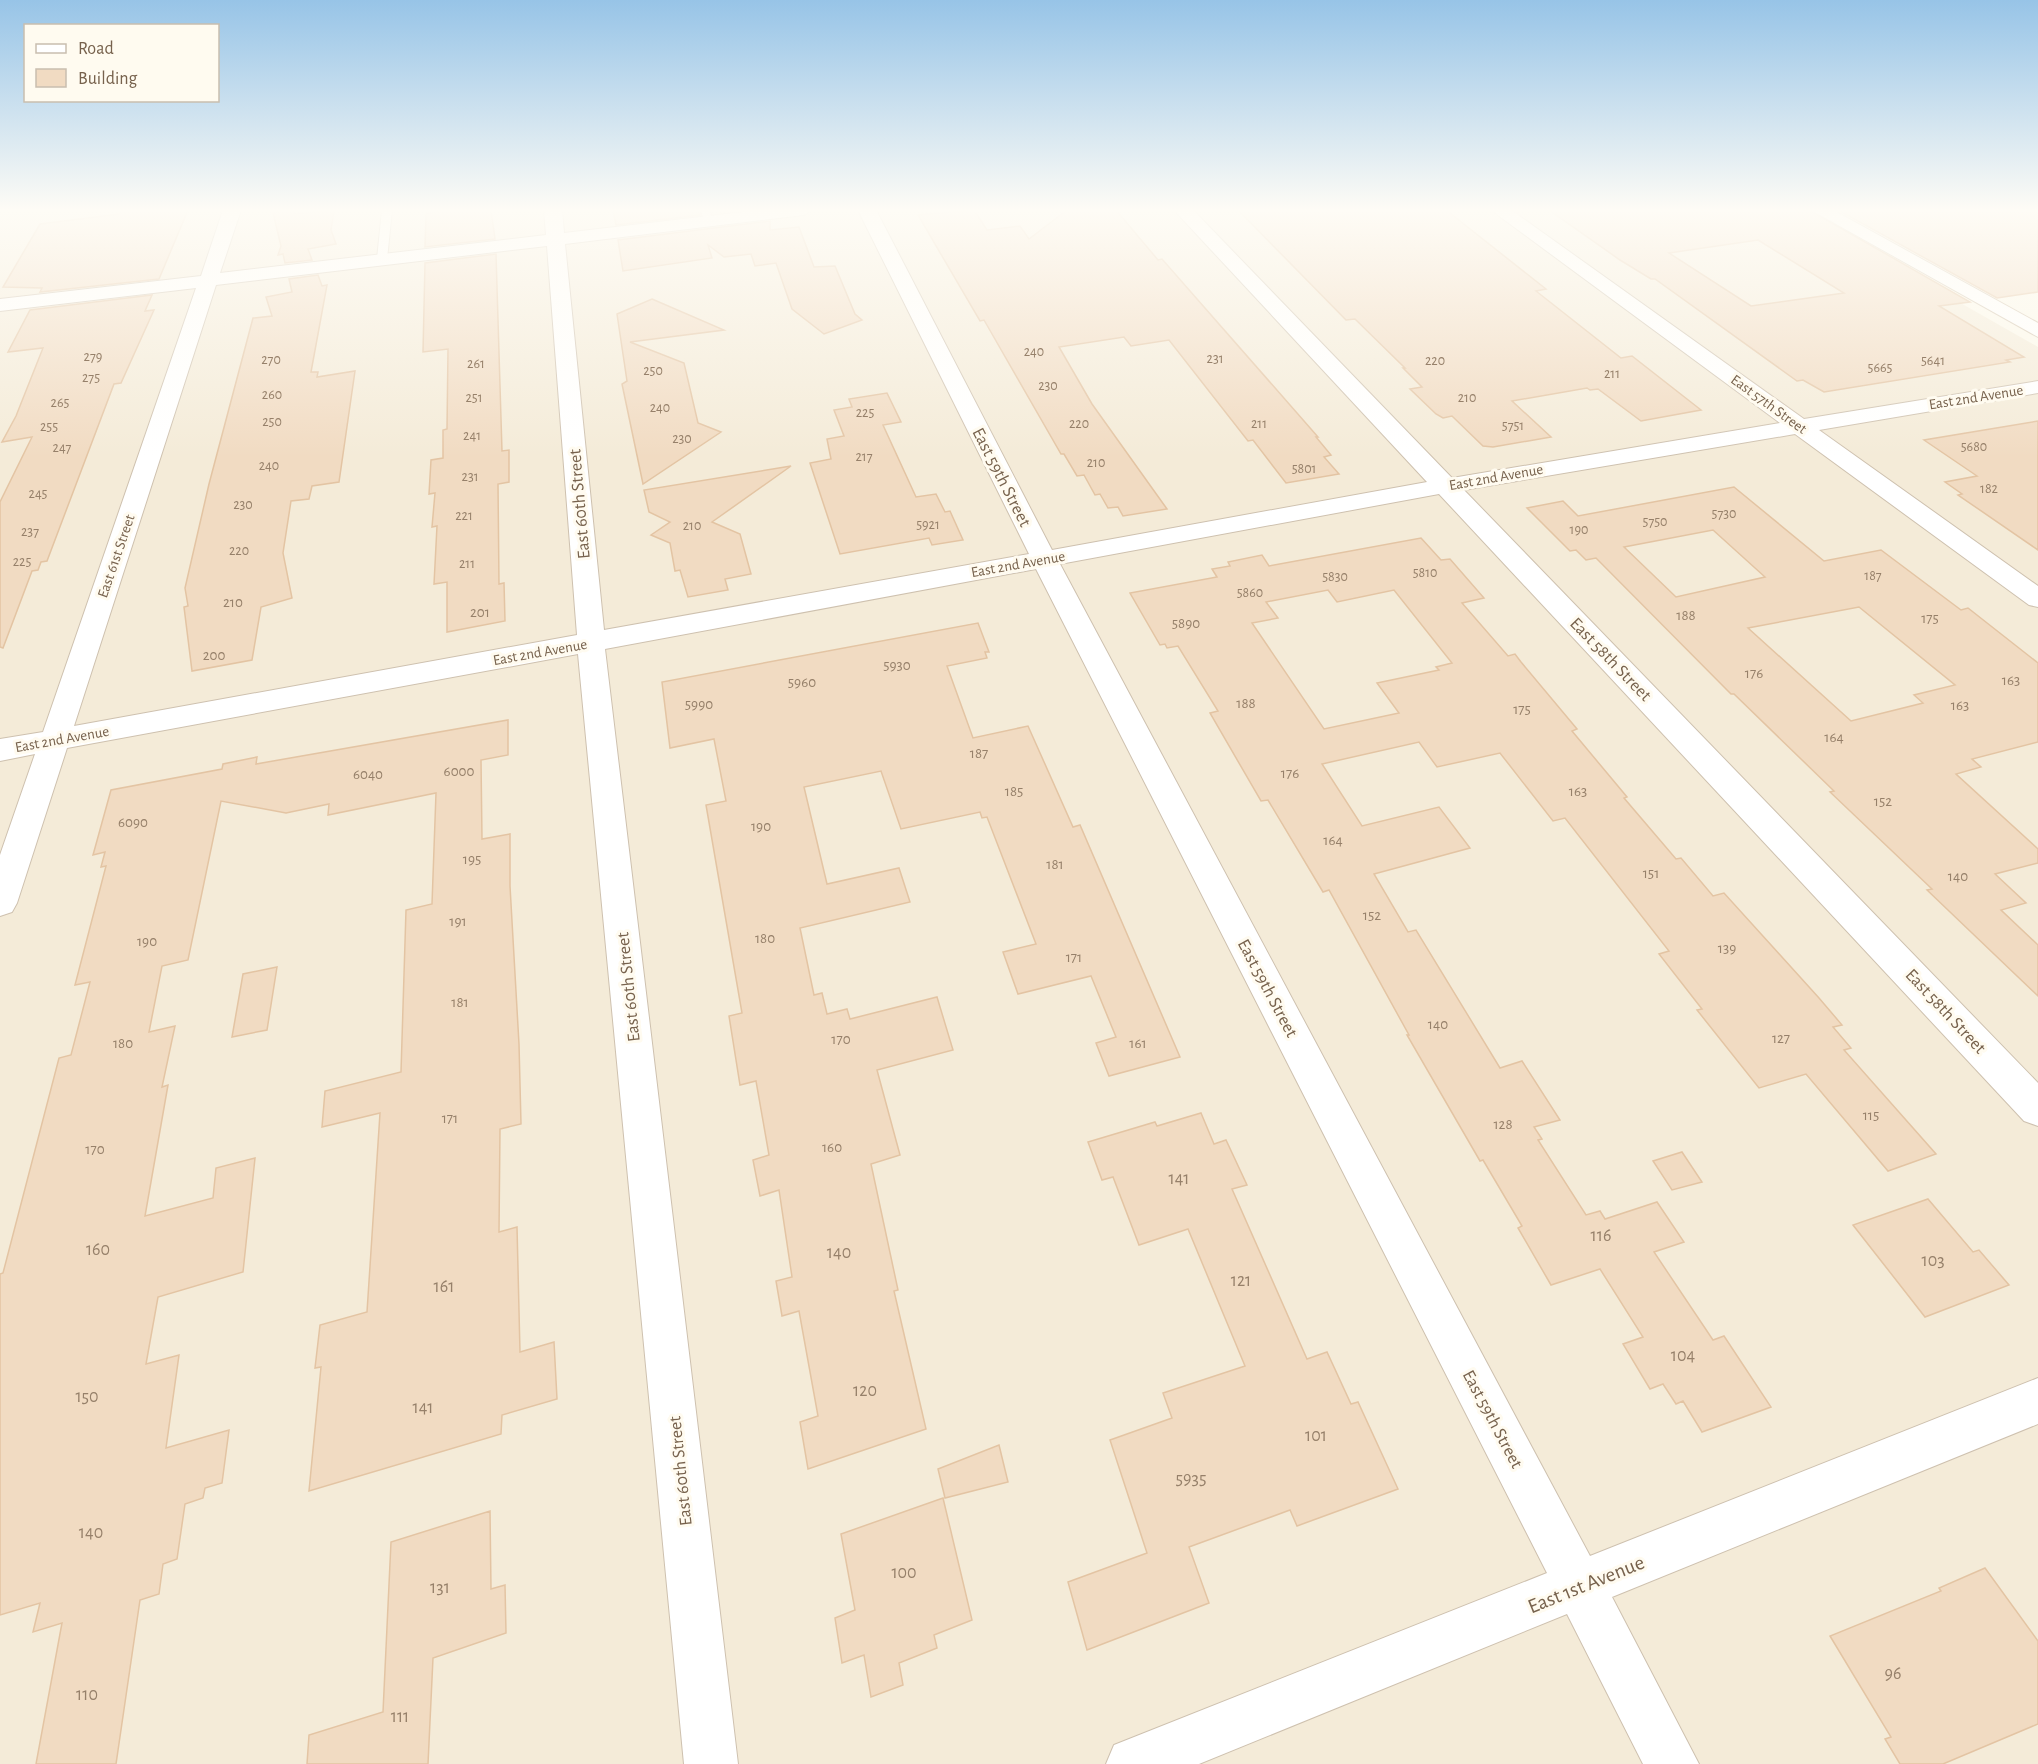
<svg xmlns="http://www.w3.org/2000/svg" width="2038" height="1764" font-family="'Alegreya Sans',sans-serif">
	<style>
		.residential { fill: #f4ebd8 }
		.building { fill: #f1dbc2; stroke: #e3c4a3; stroke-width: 1.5; fill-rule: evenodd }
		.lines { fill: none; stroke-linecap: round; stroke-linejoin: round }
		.lane-casing { stroke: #cec1af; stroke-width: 2 }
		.street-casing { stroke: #cec1af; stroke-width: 2 }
		.secondary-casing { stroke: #d1c2ad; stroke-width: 2 }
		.lane { fill: #fff; fill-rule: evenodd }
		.street { fill: #fff; fill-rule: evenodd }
		.secondary { fill: #fff; fill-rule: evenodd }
		.labels { text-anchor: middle; stroke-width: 6; stroke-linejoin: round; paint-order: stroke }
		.far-number-label { font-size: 14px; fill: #96806a }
		.far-street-label { font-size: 15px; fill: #77624d; stroke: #fffbf0 }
		.number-label { font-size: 15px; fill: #96806a }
		.street-label { font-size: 18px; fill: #77624d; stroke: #fffbf0 }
		.near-number-label { font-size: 18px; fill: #96806a }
		.near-street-label { font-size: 21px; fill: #77624d; stroke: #fffbf0 }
	</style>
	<rect width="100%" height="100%" fill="#fcf8ea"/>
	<polygon class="residential" points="0,210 1797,210 2038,347 2038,1764 0,1764"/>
	<g class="building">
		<polygon points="121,210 188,210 159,279 40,292 42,288 3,287 40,224 119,214"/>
		<polygon points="282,210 293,210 295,214 334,210 331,230 336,244 308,249 312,260 285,263 283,254 278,255 281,246 273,213"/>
		<polygon points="443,210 491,210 495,239 425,247 426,214"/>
		<polygon points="613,210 698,210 700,215 616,225"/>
		<polygon points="974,210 987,230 1020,226 1029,239 1067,210 1116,210 1158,260 1162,259 1318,437 1316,437 1331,455 1324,457 1339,474 1286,483 1253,440 1248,441 1169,340 1131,346 1124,337 1059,347 1092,404 1167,509 1123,516 1118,507 1108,508 1100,494 1095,495 1084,475 1077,476 1064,454 1061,454 984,320 980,321 918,215"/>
		<polygon points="1238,210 1446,210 1546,289 1536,291 1621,358 1632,356 1701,410 1641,421 1598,389 1590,390 1587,388 1512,401 1551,437 1493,447 1483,446 1452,416 1443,418 1436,414 1410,389 1422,387 1403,368 1405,368 1355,319 1346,320"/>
		<path d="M 1549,210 L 1809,210 L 1970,302 L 1939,306 L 2024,357 L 2006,360 L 2010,362 L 1824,392 L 1803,380 L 1797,381 L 1655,279 L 1651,279 L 1620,260 ZM 1758,240 L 1844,293 L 1751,306 L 1669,253 Z"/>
		<polygon points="1838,210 2038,210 2038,292 1997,298"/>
		<polygon points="770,221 770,230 799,227 814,267 835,266 855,314 862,320 824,334 792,309 776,263 755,266 751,254 724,257 708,245 712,258 623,271 618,240"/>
		<polygon points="496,254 502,451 509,450 509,482 498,484 499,584 504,583 505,621 447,632 447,582 434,584 437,526 432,527 435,493 429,494 431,460 443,458 443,430 447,429 448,349 423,352 425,263"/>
		<polygon points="318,275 322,286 327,285 311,372 318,372 317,377 355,371 339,482 312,486 309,499 291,501 283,553 292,598 261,607 252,660 192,671 184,607 188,606 185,588 209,484 253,318 272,316 266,297 292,292 289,279"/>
		<polygon points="152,295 145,311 154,310 121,383 114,384 47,561 41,562 38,570 32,571 3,648 0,647 0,502 32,437 2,442 16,416 43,348 8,352 30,310"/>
		<polygon points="652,299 724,330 630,342 684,363 698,423 721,432 643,484 622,384 627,381 617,314"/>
		<polygon points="887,393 901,422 883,425 916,497 936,494 945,512 950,511 963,540 932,545 929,538 840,554 810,463 831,459 827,439 844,436 834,410 852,407 849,399"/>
		<polygon points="2038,421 2038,550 1958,495 1962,494 1945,482 1977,476 1924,440"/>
		<polygon points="791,466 712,522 740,534 751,574 725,579 728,590 688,597 680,570 675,571 670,543 651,535 670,522 649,512 644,490"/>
		<path d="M 1734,487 L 1824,561 L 1881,550 L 1961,610 L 1968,608 L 2038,663 L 2038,742 L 1972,759 L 1981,767 L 1956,774 L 2038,849 L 2038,863 L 1995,874 L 2026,903 L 2001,910 L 2038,945 L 2038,996 L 1927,890 L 1932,889 L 1830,792 L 1834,791 L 1734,694 L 1731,694 L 1596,558 L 1586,560 L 1576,550 L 1570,551 L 1527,508 L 1563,501 L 1578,516 ZM 1713,530 L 1765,577 L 1676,597 L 1624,547 ZM 1859,607 L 1955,685 L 1914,695 L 1923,703 L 1851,721 L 1748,628 Z"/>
		<path d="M 1421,538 L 1441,560 L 1450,559 L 1484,598 L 1462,603 L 1508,656 L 1515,654 L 1521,662 L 1577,729 L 1572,731 L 1627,797 L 1624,798 L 1676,859 L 1681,858 L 1713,896 L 1724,893 L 1819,998 L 1842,1025 L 1833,1027 L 1851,1048 L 1844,1050 L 1936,1154 L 1888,1171 L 1806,1074 L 1759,1088 L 1697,1010 L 1702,1009 L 1659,954 L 1669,951 L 1565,818 L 1553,821 L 1500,753 L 1437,767 L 1419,742 L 1322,764 L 1362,826 L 1439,807 L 1470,848 L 1374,874 L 1408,932 L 1416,930 L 1500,1068 L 1522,1061 L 1560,1120 L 1534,1127 L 1542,1139 L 1538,1140 L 1586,1215 L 1600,1211 L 1605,1219 L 1657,1202 L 1684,1242 L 1654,1252 L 1713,1340 L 1724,1336 L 1771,1407 L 1702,1432 L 1683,1401 L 1676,1404 L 1663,1384 L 1650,1389 L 1623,1344 L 1643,1337 L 1600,1269 L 1551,1285 L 1518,1228 L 1522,1226 L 1483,1160 L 1480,1161 L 1407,1035 L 1409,1035 L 1329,890 L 1323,892 L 1268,800 L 1261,801 L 1210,713 L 1218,711 L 1178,646 L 1167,648 L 1165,644 L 1160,645 L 1130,593 L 1217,577 L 1212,569 L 1230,566 L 1228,562 L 1262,555 L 1269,566 ZM 1328,590 L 1337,602 L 1394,590 L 1452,663 L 1436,667 L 1439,670 L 1377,683 L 1399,713 L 1324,729 L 1252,623 L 1278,618 L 1266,602 Z"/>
		<polygon points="978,623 989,652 985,652 987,658 947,666 973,738 1028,726 1073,827 1080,825 1180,1057 1109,1076 1096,1043 1116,1037 1091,976 1018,994 1003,952 1036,944 987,817 982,818 980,812 901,829 881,771 804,787 827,884 899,868 910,902 800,928 814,995 822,993 827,1014 847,1009 850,1019 937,997 953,1050 877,1070 900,1155 871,1164 898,1290 894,1291 926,1429 808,1469 800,1422 818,1416 799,1311 782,1316 776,1281 792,1277 779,1190 760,1196 753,1160 769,1155 756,1081 740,1085 729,1016 742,1013 706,805 726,801 714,739 670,748 662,682"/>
		<polygon points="508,720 508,755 481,760 482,839 510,834 510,886 519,1044 521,1124 500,1129 499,1232 517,1227 520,1352 554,1342 557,1399 502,1415 501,1434 309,1491 321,1367 315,1368 320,1325 367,1312 380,1113 322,1127 325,1091 401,1072 406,910 432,904 436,793 328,815 329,804 286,813 221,801 188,960 162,966 149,1032 175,1026 162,1087 168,1085 145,1216 213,1198 216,1168 255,1158 243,1272 158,1297 146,1364 179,1355 166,1448 229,1430 222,1483 205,1488 203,1498 185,1504 177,1559 163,1564 159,1594 140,1600 116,1764 36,1764 62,1623 33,1632 40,1603 0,1615 0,1274 3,1273 59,1058 71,1055 90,982 75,985 106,866 101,867 105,852 93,855 111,790 222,769 223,764 257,757 256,764"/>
		<polygon points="277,967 267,1030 232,1037 243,974"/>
		<polygon points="1201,1113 1214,1144 1226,1140 1247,1185 1232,1189 1307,1359 1327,1352 1351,1404 1358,1402 1398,1489 1297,1526 1290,1510 1189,1547 1209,1603 1087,1650 1068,1582 1147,1553 1110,1440 1172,1418 1163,1393 1245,1366 1188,1229 1139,1245 1113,1177 1102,1180 1088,1142 1155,1122 1157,1126"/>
		<polygon points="1682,1152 1702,1182 1672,1190 1653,1161"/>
		<polygon points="1928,1199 1973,1252 1979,1250 2009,1285 1925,1317 1853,1225"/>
		<polygon points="999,1445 1008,1482 945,1498 938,1469"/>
		<polygon points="943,1498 972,1620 934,1635 937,1648 899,1663 903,1685 871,1697 864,1655 842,1663 835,1618 855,1610 841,1534"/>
		<polygon points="490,1511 491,1589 505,1585 506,1633 433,1658 428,1764 307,1764 309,1735 383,1712 391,1542"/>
		<polygon points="1985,1568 2038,1641 2038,1724 1943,1764 1900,1764 1885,1739 1891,1737 1830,1636 1941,1591 1939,1588"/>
	</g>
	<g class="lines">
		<g class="lane-casing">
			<g id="lane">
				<polygon points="382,210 392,210 387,259 382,262 377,259"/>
				<polygon points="700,210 710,210 712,223 706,223"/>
			</g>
		</g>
		<g class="street-casing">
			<path id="street" d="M 223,210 L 241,210 L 220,273 L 546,235 L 544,210 L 562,210 L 564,233 L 760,210 L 813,210 L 804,215 L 565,244 L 604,630 L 1029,554 L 858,210 L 876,210 L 1052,550 L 1427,482 L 1174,210 L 1193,210 L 1452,478 L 1780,423 L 1491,210 L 1511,210 L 1804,419 L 2038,381 L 2038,393 L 1819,430 L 2038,586 L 2038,607 L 2029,605 L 1795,434 L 1464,490 L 2038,1083 L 2038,1126 L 2024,1121 L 1439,494 L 1060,564 L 1590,1556 L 2038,1378 L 2038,1424 L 1612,1597 L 1699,1764 L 1643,1764 L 1567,1614 L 1199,1764 L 1106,1764 L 1114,1745 L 1547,1573 L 1036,569 L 605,649 L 738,1764 L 684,1764 L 578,654 L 67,748 L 17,903 L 12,912 L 0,916 L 0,855 L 35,754 L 0,761 L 0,739 L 43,732 L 196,288 L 0,311 L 0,299 L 201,276 ZM 547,246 L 577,635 L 74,726 L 216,285 Z"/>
		</g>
		<g class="secondary-casing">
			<polygon id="secondary" points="1811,210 1833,210 2038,323 2038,337"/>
		</g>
		<use href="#lane" class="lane"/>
		<use href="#street" class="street"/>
		<use href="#secondary" class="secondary"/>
	</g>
	<linearGradient id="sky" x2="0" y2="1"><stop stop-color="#97c4e7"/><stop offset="0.46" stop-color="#fefcf6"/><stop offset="1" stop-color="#fefcf6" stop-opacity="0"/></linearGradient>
	<rect width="2038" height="457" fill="url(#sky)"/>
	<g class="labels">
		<g class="far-number-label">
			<text x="1034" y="356">240</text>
			<text x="93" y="361">279</text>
			<text x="1215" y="363">231</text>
			<text x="271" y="364">270</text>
			<text x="1435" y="365">220</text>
			<text x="1933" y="365">5641</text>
			<text x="476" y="368">261</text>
			<text x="1880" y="372">5665</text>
			<text x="653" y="375">250</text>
			<text x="1612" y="378">211</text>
			<text x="91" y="382">275</text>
			<text x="1048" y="390">230</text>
			<text x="272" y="399">260</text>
			<text x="474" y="402">251</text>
			<text x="1467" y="402">210</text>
			<text x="60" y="407">265</text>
			<text x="660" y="412">240</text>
			<text x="865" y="417">225</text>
			<text x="272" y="426">250</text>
			<text x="1079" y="428">220</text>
			<text x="1259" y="428">211</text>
			<text x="1513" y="430">5751</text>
			<text x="49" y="431">255</text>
			<text x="472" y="440">241</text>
			<text x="682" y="443">230</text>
			<text x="1974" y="451">5680</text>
			<text x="62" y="452">247</text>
			<text x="864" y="461">217</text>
			<text x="1096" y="467">210</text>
			<text x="269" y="470">240</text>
			<text x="1304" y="473">5801</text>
			<text x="470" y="481">231</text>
			<text x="1989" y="493">182</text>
			<text x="38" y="498">245</text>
			<text x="243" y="509">230</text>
			<text x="1724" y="518">5730</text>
			<text x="464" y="520">221</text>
			<text x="1655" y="526">5750</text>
			<text x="928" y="529">5921</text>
			<text x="692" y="530">210</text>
			<text x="1579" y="534">190</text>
			<text x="30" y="536">237</text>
			<text x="239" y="555">220</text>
			<text x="22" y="566">225</text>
			<text x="467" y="568">211</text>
			<text x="1425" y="577">5810</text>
			<text x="1873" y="580">187</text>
			<text x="1335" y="581">5830</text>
			<text x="1250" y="597">5860</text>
		</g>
		<g class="far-street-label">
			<text transform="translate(1976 397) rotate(-9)" y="5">East 2nd Avenue</text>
			<text transform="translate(1769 404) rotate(36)" y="5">East 57th Street</text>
			<text transform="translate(1496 477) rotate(-10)" y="5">East 2nd Avenue</text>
			<text transform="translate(116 556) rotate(-71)" y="5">East 61st Street</text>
			<text transform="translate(1018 564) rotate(-10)" y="5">East 2nd Avenue</text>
			<text transform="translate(540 652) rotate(-10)" y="5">East 2nd Avenue</text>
			<text transform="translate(62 739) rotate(-10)" y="5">East 2nd Avenue</text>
		</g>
		<g class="number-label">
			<text x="233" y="607">210</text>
			<text x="480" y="617">201</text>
			<text x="1686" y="620">188</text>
			<text x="1930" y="623">175</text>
			<text x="1186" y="628">5890</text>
			<text x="214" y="660">200</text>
			<text x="897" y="670">5930</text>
			<text x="1754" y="678">176</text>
			<text x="2011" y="685">163</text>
			<text x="802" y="687">5960</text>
			<text x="1246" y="708">188</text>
			<text x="699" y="709">5990</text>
			<text x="1960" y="710">163</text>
			<text x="1522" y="714">175</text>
			<text x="1834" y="742">164</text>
			<text x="979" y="758">187</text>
			<text x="459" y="776">6000</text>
			<text x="1290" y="778">176</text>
			<text x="368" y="779">6040</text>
			<text x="1014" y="796">185</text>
			<text x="1578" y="796">163</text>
			<text x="1883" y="806">152</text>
			<text x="133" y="827">6090</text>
			<text x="761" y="831">190</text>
			<text x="1333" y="845">164</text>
			<text x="472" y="864">195</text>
			<text x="1055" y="869">181</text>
			<text x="1651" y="878">151</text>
			<text x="1958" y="881">140</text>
			<text x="1372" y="920">152</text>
			<text x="458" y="926">191</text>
			<text x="765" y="943">180</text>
			<text x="147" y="946">190</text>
			<text x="1727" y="953">139</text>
			<text x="1074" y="962">171</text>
			<text x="460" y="1007">181</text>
			<text x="1438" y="1029">140</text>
			<text x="1781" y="1043">127</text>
			<text x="841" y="1044">170</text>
			<text x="123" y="1048">180</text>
			<text x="1138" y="1048">161</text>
			<text x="1871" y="1120">115</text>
			<text x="450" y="1123">171</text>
			<text x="1503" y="1129">128</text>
			<text x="832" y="1152">160</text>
			<text x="95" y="1154">170</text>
		</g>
		<g class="street-label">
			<text transform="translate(1002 477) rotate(63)" y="6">East 59th Street</text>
			<text transform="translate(579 504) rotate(-95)" y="6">East 60th Street</text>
			<text transform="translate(1611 659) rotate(46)" y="6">East 58th Street</text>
			<text transform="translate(628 987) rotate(-96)" y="6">East 60th Street</text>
			<text transform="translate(1268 988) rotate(62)" y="6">East 59th Street</text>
			<text transform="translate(1946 1011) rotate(47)" y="6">East 58th Street</text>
			<text transform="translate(1493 1419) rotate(62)" y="6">East 59th Street</text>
			<text transform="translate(680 1471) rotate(-96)" y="6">East 60th Street</text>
		</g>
		<g class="near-number-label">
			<text x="1179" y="1184">141</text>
			<text x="1601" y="1241">116</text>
			<text x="98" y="1255">160</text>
			<text x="839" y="1258">140</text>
			<text x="1933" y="1266">103</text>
			<text x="1241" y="1286">121</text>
			<text x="444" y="1292">161</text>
			<text x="1683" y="1361">104</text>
			<text x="865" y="1396">120</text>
			<text x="87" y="1402">150</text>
			<text x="423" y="1413">141</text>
			<text x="1316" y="1441">101</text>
			<text x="1191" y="1484">5935</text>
			<text x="91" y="1538">140</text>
			<text x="904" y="1578">100</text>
			<text x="440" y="1593">131</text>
			<text x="1893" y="1679">96</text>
			<text x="87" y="1700">110</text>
			<text x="400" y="1722">111</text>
		</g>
		<g class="near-street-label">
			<text transform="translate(1586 1584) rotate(-22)" y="7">East 1st Avenue</text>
		</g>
	</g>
	<rect x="24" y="24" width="195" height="78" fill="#fffbf0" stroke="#c9beaf" stroke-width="1.5"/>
	<rect x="36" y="44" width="30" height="9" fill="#ffffff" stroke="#c9beaf" stroke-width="1.5"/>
	<text x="78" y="54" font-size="18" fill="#77624d">Road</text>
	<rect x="36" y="69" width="30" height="18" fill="#f1dbc2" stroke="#c9beaf" stroke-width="1.5"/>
	<text x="78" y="84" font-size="18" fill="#77624d">Building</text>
</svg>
